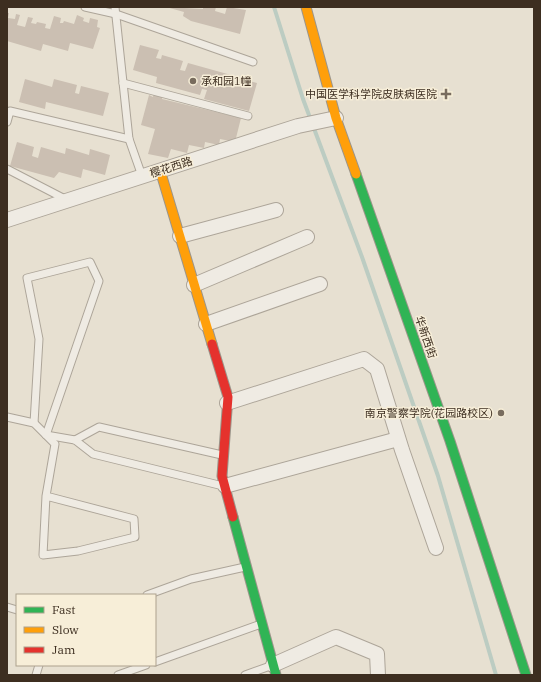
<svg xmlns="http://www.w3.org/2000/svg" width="541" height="682" font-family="'IBM Plex Serif','Noto Sans SC',serif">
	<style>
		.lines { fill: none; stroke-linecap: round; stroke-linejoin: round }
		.stream { stroke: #bcccc2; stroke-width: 4 }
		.building { fill: #cbbfb2 }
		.lane-casing { stroke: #ada599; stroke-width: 9 }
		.street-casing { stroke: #ada599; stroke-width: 16 }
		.fast-casing { stroke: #9c958a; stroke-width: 11 }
		.slow-casing { stroke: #9c958a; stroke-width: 11 }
		.jam-casing { stroke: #9c958a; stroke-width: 11 }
		.lane { stroke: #efebe3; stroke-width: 7 }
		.street { stroke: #efebe3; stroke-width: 14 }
		.fast { stroke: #30b455; stroke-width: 9 }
		.slow { stroke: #ff9f0a; stroke-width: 9 }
		.jam { stroke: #e5322d; stroke-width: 9 }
		.poi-dot { fill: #786c5e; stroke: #f7eed8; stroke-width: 1.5 }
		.labels { text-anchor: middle; stroke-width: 3; stroke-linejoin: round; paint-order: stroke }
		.poi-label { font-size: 11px; fill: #3d2e20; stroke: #f7eed8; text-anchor: end }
		.street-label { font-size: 11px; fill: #3d2e20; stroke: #f7eed8 }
	</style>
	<rect width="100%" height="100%" fill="#e7e0d1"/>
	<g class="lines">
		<polyline class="stream" points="274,7 303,99 362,257 438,476 496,675"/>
	</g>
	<g class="building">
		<polygon points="166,7 203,9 203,7 216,7 215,11 225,14 227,7 246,10 240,34 191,21 183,16 184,12"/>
		<polygon points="7,13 9,13 8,18 15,19 16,14 20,15 17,25 25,27 28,17 33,18 31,23 36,24 37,22 46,24 45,28 50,29 54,16 61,18 60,23 63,23 64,21 74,24 77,15 84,18 83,21 89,23 90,18 98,20 97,27 100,28 93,49 70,43 68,51 43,44 41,51 7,41"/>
		<polygon points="140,45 159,50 156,58 161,59 162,55 183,61 180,70 185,71 188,63 231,75 229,84 235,85 237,78 257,83 249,111 204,99 207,90 202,89 200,95 156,83 157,77 133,70"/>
		<polygon points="25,79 52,87 54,79 77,85 75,93 79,94 81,86 109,93 103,116 46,102 45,109 19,102"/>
		<polygon points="154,92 163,94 162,99 241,118 235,142 220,139 219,145 205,142 204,148 189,145 187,153 171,149 168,158 148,154 155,129 141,125 149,95 153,97"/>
		<polygon points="17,142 34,147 32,156 38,158 41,147 65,154 66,148 89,155 90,149 110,155 105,175 83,169 81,178 59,172 54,178 10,166"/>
	</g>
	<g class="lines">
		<g class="lane-casing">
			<g id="lane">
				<polyline points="85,7 116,14 253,62"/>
				<polyline points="115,7 129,139 142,176"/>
				<polyline points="123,83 248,116"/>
				<polyline points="7,122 10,111 129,139"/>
				<polyline points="7,169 67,200"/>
				<polyline points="7,417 34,423 55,444 46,496 43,555 78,551 135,537 134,519 46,496"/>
				<polyline points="34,423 39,339 27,278 90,262 99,281 46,435 75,440 93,454 223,486"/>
				<polyline points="75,440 99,427 222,455"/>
				<polyline points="147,595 191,579 245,567"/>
				<polyline points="7,607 17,610"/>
				<polyline points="155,662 261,624"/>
				<polyline points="36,675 39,665"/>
				<polyline points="118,675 146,665"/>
				<polyline points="245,675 273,665"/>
			</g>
		</g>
		<g class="street-casing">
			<g id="street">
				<polyline points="7,220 298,126 336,118"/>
				<polyline points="180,236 276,210"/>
				<polyline points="194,285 307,237"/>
				<polyline points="206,324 320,284"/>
				<polyline points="227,403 364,359 377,369 402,450 436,548"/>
				<polyline points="225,486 398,439"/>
				<polyline points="273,665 336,637 377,654 378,675"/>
			</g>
		</g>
		<g class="fast-casing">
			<g id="fast">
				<polyline points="356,174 450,441 526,675"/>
				<polyline points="233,517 276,675"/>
			</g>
		</g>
		<g class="slow-casing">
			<g id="slow">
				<polyline points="306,7 336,118 356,174"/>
				<polyline points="160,170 212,344"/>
			</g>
		</g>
		<g class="jam-casing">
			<polyline id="jam" points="212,344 228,397 222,476 233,517"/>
		</g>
		<use href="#lane" class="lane"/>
		<use href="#street" class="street"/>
		<use href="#fast" class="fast"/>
		<use href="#slow" class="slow"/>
		<use href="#jam" class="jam"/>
	</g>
	<g class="poi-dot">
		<circle cx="193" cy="81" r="4"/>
		<path d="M444 88h4v4h4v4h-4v4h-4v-4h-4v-4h4z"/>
		<circle cx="501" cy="413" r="4"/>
	</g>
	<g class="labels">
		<g class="poi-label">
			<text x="201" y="85" text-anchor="start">承和园1幢</text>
			<text x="437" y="98">中国医学科学院皮肤病医院</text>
			<text x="493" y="417">南京警察学院(花园路校区)</text>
		</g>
		<g class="street-label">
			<text transform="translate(171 167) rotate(-18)" y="4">樱花西路</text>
			<text transform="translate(426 337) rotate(71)" y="4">华新西街</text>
		</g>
	</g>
	<rect width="541" height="682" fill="none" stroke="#3d2e20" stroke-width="16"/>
	<rect x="16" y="594" width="140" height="72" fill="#f7eed8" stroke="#ada18e"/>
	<rect x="24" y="607" width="20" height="6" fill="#30b455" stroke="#ada18e"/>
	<text x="52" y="614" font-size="12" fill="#3d2e20">Fast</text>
	<rect x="24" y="627" width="20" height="6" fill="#ff9f0a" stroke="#ada18e"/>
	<text x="52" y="634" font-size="12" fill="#3d2e20">Slow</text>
	<rect x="24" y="647" width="20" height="6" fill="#e5322d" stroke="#ada18e"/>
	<text x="52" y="654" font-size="12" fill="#3d2e20">Jam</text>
</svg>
